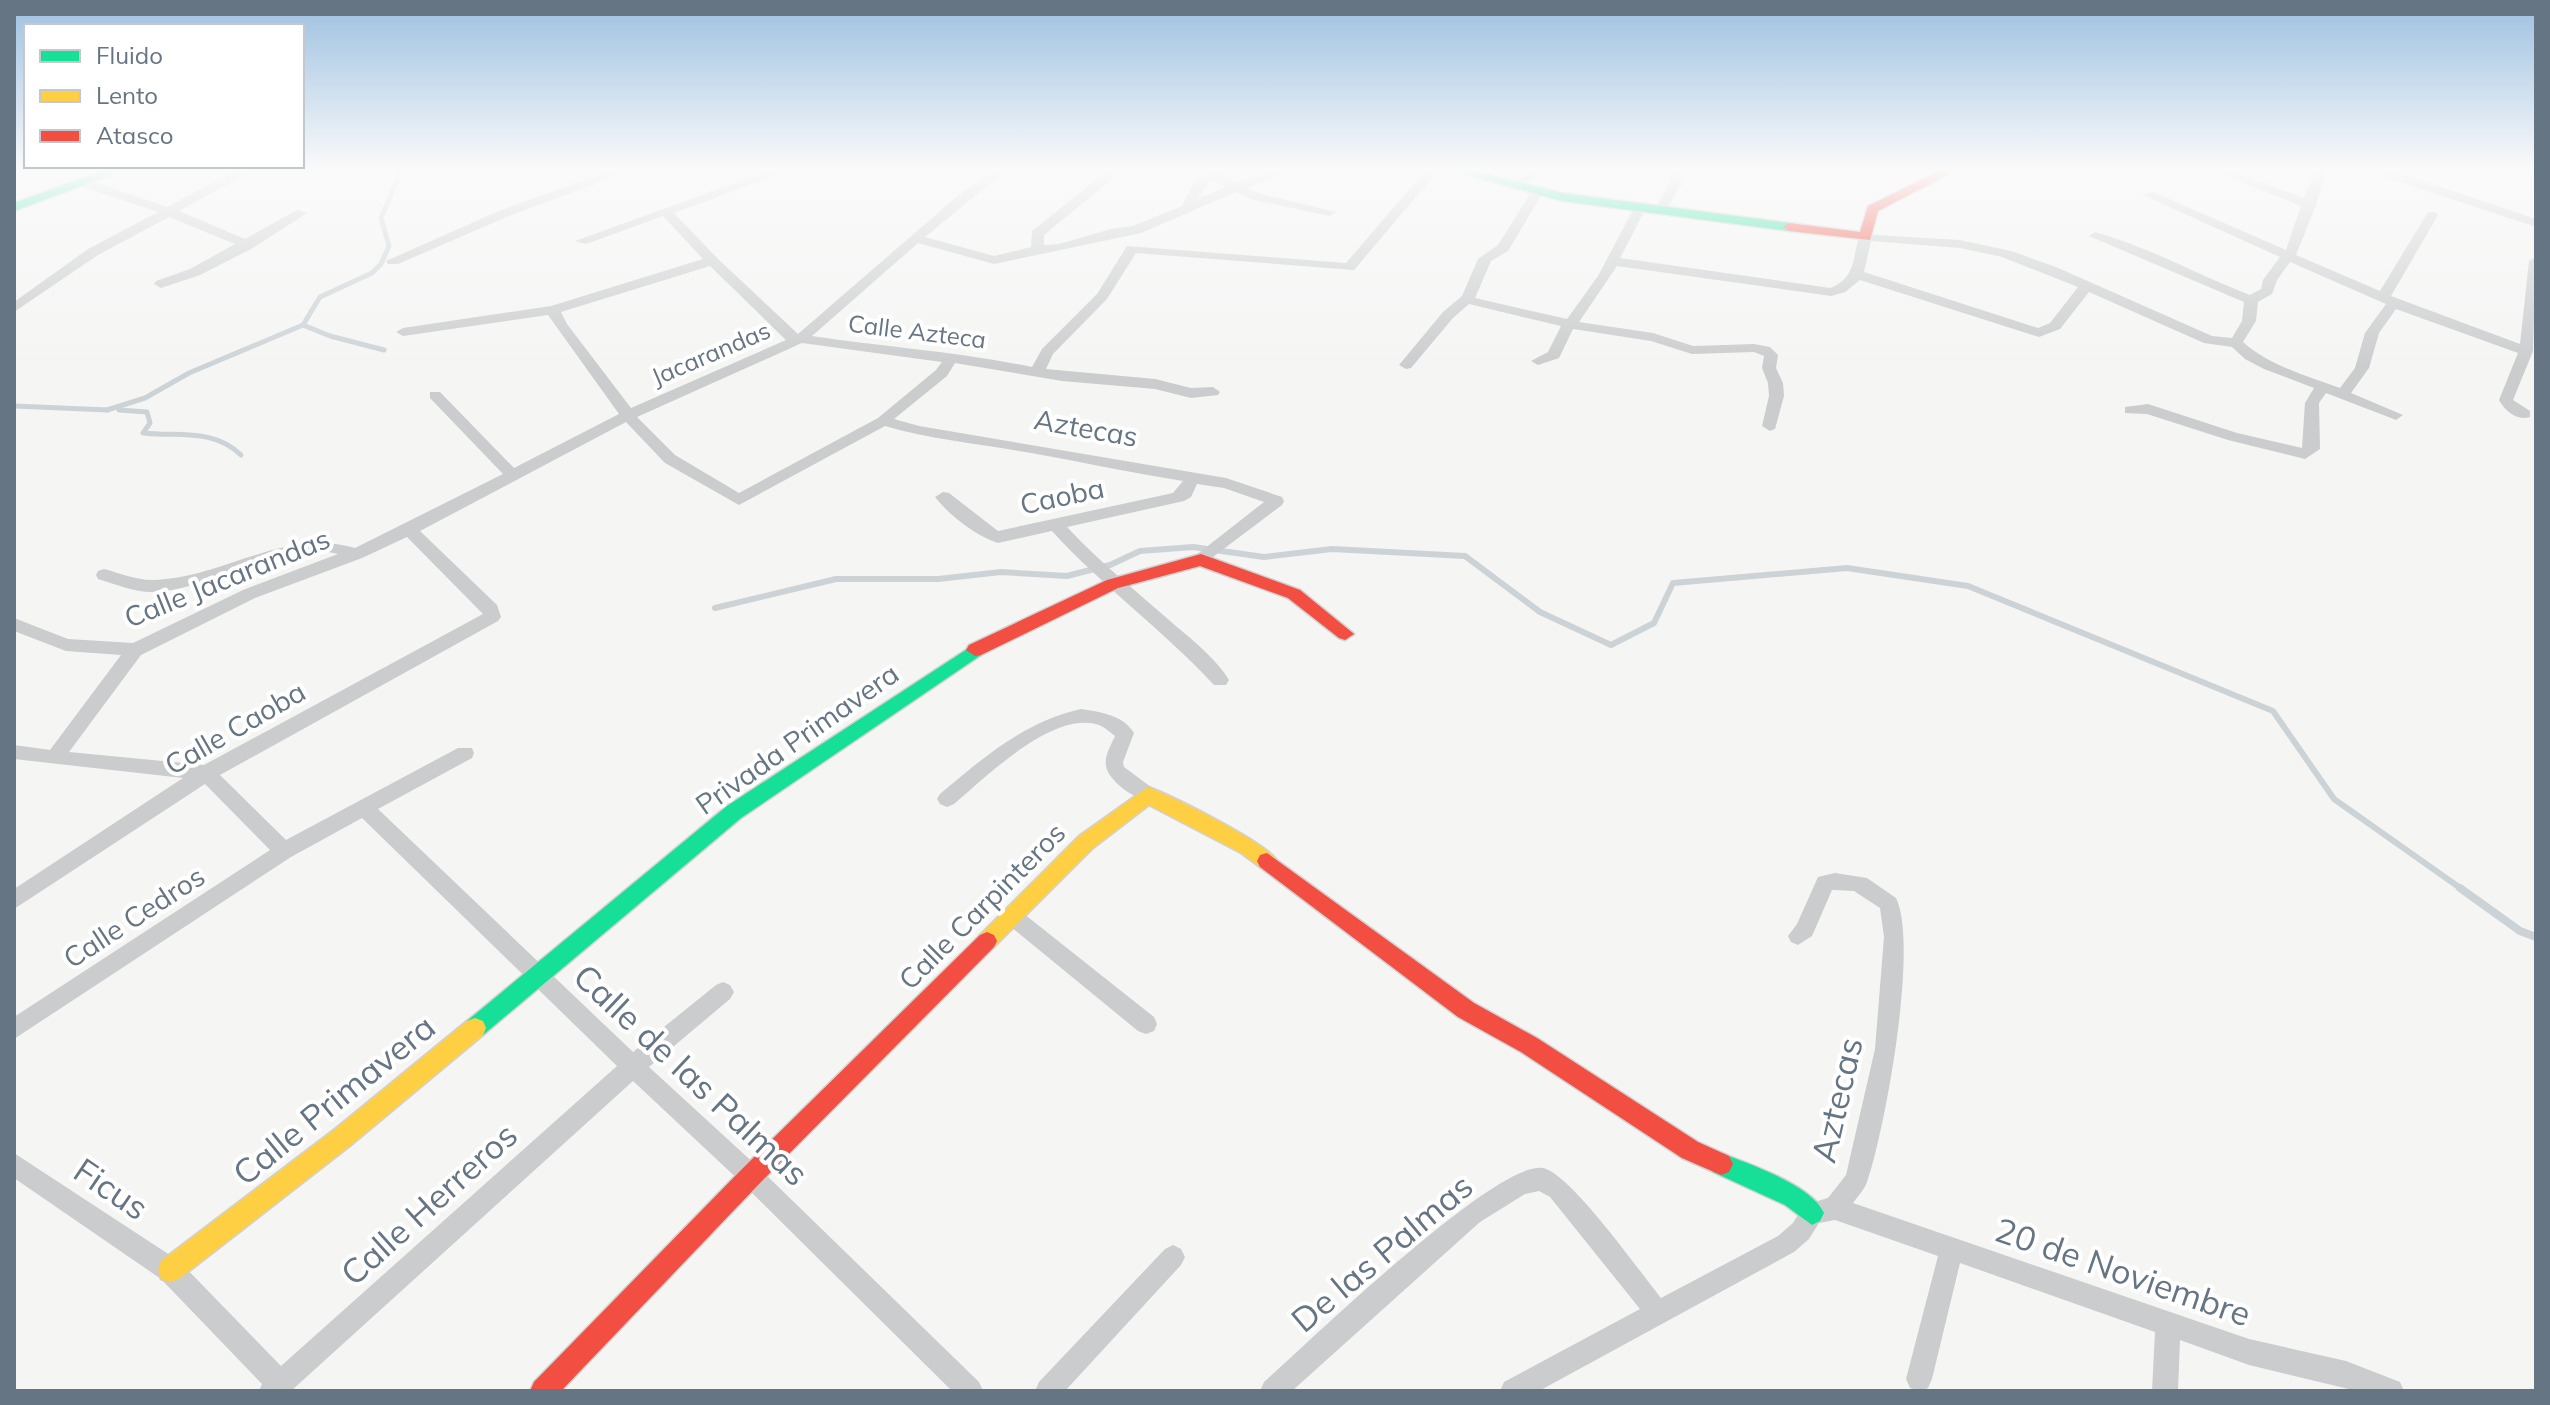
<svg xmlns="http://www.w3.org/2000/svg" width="2550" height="1405" font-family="Mulish,sans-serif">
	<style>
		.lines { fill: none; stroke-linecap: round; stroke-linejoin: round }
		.stream-far2 { stroke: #ccd3d7; stroke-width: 5 }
		.stream-far1 { stroke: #ccd3d7; stroke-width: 6 }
		.stream { stroke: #ccd3d7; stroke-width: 8 }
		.fast-casing { stroke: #d1d1d2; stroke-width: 3 }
		.slow-casing { stroke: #d1d1d2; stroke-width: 3 }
		.jam-casing { stroke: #d1d1d2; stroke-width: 3 }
		.street { fill: #cacccd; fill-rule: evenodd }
		.fast { fill: #16e098; fill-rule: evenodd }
		.slow { fill: #ffcf43; fill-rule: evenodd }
		.jam { fill: #f24e42; fill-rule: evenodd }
		.labels { text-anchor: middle; stroke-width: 8; stroke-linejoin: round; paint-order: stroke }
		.far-street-label { font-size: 24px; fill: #667583; stroke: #fff }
		.street-label { font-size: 28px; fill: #667583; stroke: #fff }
		.near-street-label { font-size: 34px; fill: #667583; stroke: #fff }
	</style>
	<rect width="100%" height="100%" fill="#f5f5f4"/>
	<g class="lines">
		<g class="stream-far2">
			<polyline points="303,325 330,336 384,350"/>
			<polyline points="14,406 108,410"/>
			<polyline points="107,410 145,398 189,373 303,325 320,297 372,273 381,264 389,246 381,218 401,171"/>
			<path d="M 119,410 L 147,412 L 150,423 L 143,433 C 179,437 213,428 241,455"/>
		</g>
		<polyline class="stream-far1" points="715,608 836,579 938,579 1001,572 1067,576 1110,565 1140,551 1193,547 1264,557 1332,549 1465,556 1540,612 1611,645 1654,623 1673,583 1847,568 1968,586 2273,711 2334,799 2463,890"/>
		<polyline class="stream" points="2460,888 2520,931 2536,937"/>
		<g class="fast-casing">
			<g id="fast">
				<polygon points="102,171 121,171 14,211 14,203"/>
				<polygon points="1453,171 1475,171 1562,193 1789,223 1795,227 1789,231 1562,201"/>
				<polygon points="975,644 984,650 981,655 741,818 483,1035 475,1038 467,1035 464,1028 467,1021 727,806"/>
				<path d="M 1721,1153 C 1749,1164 1812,1185 1824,1213 L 1820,1221 L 1812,1225 L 1785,1205 L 1713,1172 L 1709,1164 L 1713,1156 Z"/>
			</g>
		</g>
		<g class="slow-casing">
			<g id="slow">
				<path d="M 1148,787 C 1170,795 1268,843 1277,861 L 1274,867 L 1267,869 L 1260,867 L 1241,853 L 1149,805 L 1093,848 L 994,947 L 987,950 L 980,947 L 977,941 L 980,935 L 1079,836 Z"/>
				<polygon points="475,1018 483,1021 486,1028 483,1035 351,1145 179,1279 170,1282 161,1279 158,1270 161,1261 335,1129 467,1021"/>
			</g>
		</g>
		<g class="jam-casing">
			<g id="jam">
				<polygon points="1939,171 1955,171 1878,211 1870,240 1789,231 1783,227 1789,223 1860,232 1868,206"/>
				<polygon points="1201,554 1300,590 1354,634 1345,640 1339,638 1288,598 1200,566 1118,588 981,655 975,656 966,650 969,645 1107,580"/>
				<polygon points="1267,853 1474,1003 1537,1038 1698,1142 1729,1156 1733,1164 1729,1172 1721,1175 1682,1158 1521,1052 1458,1017 1260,867 1257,861 1260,855"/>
				<polygon points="987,932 994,935 997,941 994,947 759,1184 561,1391 530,1391 534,1382 743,1168 980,935"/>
			</g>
		</g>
		<g class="street">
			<polygon points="235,171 251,171 179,211 245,239 297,210 307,213 253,248 200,275 161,288 154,284 156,281 190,269 235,244 169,217 98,255 14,312 14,302 88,249 158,212 81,186 81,180 89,180 167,207"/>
			<polygon points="610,171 629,171 509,216 398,264 388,264 386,261 501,210"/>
			<path d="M 768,171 L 787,171 L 674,213 L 717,258 L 798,334 L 954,199 L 991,171 L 1005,171 L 925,237 L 994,256 L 1031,247 L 1032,231 L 1107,171 L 1122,171 L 1044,235 L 1044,245 L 1059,244 L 1111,229 L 1133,226 L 1182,206 L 1193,184 L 1206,171 L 1219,171 L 1237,183 L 1270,171 L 1289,171 L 1247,188 L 1258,193 L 1336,212 L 1330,216 L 1250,199 L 1236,192 L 1141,233 L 994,264 L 918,243 L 812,336 C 886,347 960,352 1032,367 L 1042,349 L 1097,294 L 1127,246 L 1346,263 L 1425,171 L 1438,171 L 1354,270 L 1136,253 L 1107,299 L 1053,354 L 1046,369 L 1155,379 L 1191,388 L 1213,387 L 1220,392 L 1218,395 L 1191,398 L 1155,389 L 1062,381 L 955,363 L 947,376 L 894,419 L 919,426 L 1226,478 L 1282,497 L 1284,501 L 1282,505 L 1201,566 L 1193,560 L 1195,556 L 1264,502 L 1224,488 L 1197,484 L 1191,497 L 1184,501 L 1067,527 C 1101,564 1140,594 1177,627 C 1195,642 1217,660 1229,680 L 1226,685 L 1214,685 C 1163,630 1102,586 1052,531 L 998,543 C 976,536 950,516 935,497 L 943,492 L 949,493 L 998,531 L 1173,493 L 1183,481 C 1132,473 1082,462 1031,453 C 982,444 933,440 885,426 L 739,505 L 665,463 L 626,422 L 420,531 L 497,605 L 501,617 L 498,621 L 220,775 L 286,840 L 458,748 L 472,748 L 474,753 L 472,758 L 378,809 L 633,1052 L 716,985 L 723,982 L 730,985 L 734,992 L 730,999 L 649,1067 L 759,1168 L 979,1382 L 983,1391 L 952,1391 L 743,1184 L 633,1081 L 291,1391 L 259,1391 L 262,1384 L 161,1279 L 14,1178 L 14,1153 L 179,1261 L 281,1366 L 617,1066 L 362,818 L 291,857 L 14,1039 L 14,1017 L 270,850 L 205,784 L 14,909 L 14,889 L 183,778 L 14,759 L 14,745 L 50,750 L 121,655 L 66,651 L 14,631 L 14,618 L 68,639 L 133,643 L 243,590 L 338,554 C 282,538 211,591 152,592 C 134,592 115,584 98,579 L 96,575 L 98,571 L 104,569 C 119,573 136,580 152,580 C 223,579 283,527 355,548 L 503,474 L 430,398 L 430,392 L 440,392 L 514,468 L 619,414 L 548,315 L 403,336 L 396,332 L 403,328 L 551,306 L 703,259 L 663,216 L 586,244 L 575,241 ZM 1211,180 L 1226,187 L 1197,199 ZM 710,266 L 786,340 L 631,408 L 567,324 L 561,312 ZM 802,343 L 942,362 L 936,370 L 878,418 L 739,493 L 675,455 L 637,417 ZM 407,537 L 483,614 L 204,765 L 69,752 L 141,655 L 255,598 L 362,558 Z"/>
			<polygon points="1532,171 1548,171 1518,188 1508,185"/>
			<polygon points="1665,171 1677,171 1682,182 1666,211 1660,215 1654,211 1670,182"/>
			<path d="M 2213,171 L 2231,171 L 2304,198 L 2314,171 L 2326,171 L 2316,205 L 2296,255 L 2380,291 L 2428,212 L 2436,212 L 2438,215 L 2391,296 L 2520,344 L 2529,261 L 2536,257 L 2533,351 L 2513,400 L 2530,411 L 2530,417 C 2517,421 2505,411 2499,400 L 2518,353 L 2396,309 L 2379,333 L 2369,368 L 2351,393 L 2403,415 L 2396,420 L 2391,418 L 2326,393 L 2319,403 L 2320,449 L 2305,459 L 2228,440 L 2147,414 L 2125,413 L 2125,407 L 2148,404 L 2237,433 L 2302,448 L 2305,403 L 2314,388 L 2264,369 L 2245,359 L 2232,347 L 2204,343 L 2089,292 L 2060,329 L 2039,337 L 1860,280 L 1845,292 L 1831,296 L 1617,266 L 1579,322 L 1653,333 L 1693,346 L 1754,344 L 1770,347 L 1778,355 L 1776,368 L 1783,383 L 1784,396 L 1775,429 L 1770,431 L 1762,426 L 1769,396 L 1768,383 L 1762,368 L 1764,356 L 1754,352 L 1692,354 L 1651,341 L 1573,329 L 1559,358 L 1538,365 L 1531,361 L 1548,352 L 1561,326 L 1469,304 L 1453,318 L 1411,368 L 1406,369 L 1399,365 L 1443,312 L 1462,296 L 1478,259 L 1498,245 L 1531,192 L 1537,188 L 1543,192 L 1508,251 L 1491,261 L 1475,298 L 1567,319 L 1598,276 L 1634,208 L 1640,204 L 1646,208 L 1620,258 L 1830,288 C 1857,278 1852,256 1860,234 L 1960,240 L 2011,251 L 2056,267 L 2212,336 L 2232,338 L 2242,321 L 2244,302 L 2089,236 L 2095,232 C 2149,247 2198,275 2250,295 L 2261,289 L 2263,280 L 2280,257 L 2143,195 L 2153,192 L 2286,250 L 2301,206 ZM 1871,241 L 1960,248 L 2002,257 L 2078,287 L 2050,323 L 2038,328 L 1864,272 ZM 2290,262 L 2386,304 L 2365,333 L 2355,368 L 2340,388 C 2307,376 2270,366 2243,342 L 2256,321 L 2258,302 L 2272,294 L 2277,280 Z"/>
			<polygon points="2366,171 2388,171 2408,176 2536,219 2536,227"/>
			<path d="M 1081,709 C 1101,712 1123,715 1134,733 L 1123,762 L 1124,767 L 1155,790 L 1158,795 L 1155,800 C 1140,805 1108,781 1106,766 C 1104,757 1111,745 1115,736 C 1110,732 1104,727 1099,725 C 1053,710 986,777 954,804 L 947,807 L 940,804 L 937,799 L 940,794 C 984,757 1024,722 1081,709 Z"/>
			<path d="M 1835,873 L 1867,878 L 1896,898 C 1919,945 1885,1130 1867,1182 C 1864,1190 1858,1196 1853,1203 L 2249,1339 L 2346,1361 L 2400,1382 L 2404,1391 L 2357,1391 L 2249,1365 L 2180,1340 L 2178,1391 L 2152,1391 L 2155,1332 L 1960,1263 L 1932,1379 L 1928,1388 L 1921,1391 L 1910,1388 L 1906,1379 L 1938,1256 L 1835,1220 L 1819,1223 L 1809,1239 L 1794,1252 L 1539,1391 L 1500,1391 L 1504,1382 L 1640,1309 L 1550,1197 L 1539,1191 L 1525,1194 L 1480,1222 L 1292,1391 L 1260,1391 L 1264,1382 C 1307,1344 1496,1160 1543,1168 C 1570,1173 1640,1272 1661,1298 L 1778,1236 L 1793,1223 L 1804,1205 L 1828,1198 L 1846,1175 L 1875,1049 L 1884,937 L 1880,908 L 1854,891 L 1835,890 L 1832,890 L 1812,936 L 1798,945 L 1791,942 L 1788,936 L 1797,924 L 1818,877 Z"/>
			<polygon points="1012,907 1019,910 1154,1017 1157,1024 1154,1031 1146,1034 1138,1031 1005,922 1002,916 1005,910"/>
			<polygon points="1173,1245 1181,1249 1185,1257 1181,1265 1065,1391 1035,1391 1039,1382 1165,1249"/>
		</g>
		<use href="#fast" class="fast"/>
		<use href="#slow" class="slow"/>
		<use href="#jam" class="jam"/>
	</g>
	<linearGradient id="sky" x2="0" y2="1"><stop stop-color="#9dc0e1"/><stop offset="0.46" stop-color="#fafafa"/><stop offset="1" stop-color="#fafafa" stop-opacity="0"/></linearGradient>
	<rect width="2550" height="368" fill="url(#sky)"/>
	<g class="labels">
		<g class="far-street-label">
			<text transform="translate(917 332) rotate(7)" y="8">Calle Azteca</text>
			<text transform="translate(711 354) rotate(-23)" y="8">Jacarandas</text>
		</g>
		<g class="street-label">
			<text transform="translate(1086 428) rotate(10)" y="10">Aztecas</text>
			<text transform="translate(1062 496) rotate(-12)" y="10">Caoba</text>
			<text transform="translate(227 578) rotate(-22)" y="10">Calle Jacarandas</text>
			<text transform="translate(235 728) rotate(-30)" y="10">Calle Caoba</text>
			<text transform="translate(797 739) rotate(-35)" y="10">Privada Primavera</text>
			<text transform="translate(982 906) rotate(-45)" y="10">Calle Carpinteros</text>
			<text transform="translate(134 917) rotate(-33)" y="10">Calle Cedros</text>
		</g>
		<g class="near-street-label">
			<text transform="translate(691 1075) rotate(43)" y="12">Calle de las Palmas</text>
			<text transform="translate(334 1100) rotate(-39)" y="12">Calle Primavera</text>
			<text transform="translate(1837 1100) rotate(-77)" y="12">Aztecas</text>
			<text transform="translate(111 1189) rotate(34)" y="12">Ficus</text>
			<text transform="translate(429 1204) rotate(-42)" y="12">Calle Herreros</text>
			<text transform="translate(1382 1253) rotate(-40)" y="12">De las Palmas</text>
			<text transform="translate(2123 1272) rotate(19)" y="12">20 de Noviembre</text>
		</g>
	</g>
	<rect width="2550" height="1405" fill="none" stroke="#667583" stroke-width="32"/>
	<rect x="24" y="24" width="280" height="144" fill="#ffffff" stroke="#c2c8cd" stroke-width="2"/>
	<rect x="40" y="50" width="40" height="12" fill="#16e098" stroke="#c2c8cd" stroke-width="2"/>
	<text x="96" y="64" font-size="24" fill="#667583">Fluido</text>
	<rect x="40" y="90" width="40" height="12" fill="#ffcf43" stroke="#c2c8cd" stroke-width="2"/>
	<text x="96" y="104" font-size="24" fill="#667583">Lento</text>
	<rect x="40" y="130" width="40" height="12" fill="#f24e42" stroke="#c2c8cd" stroke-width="2"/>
	<text x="96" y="144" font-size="24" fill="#667583">Atasco</text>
</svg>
